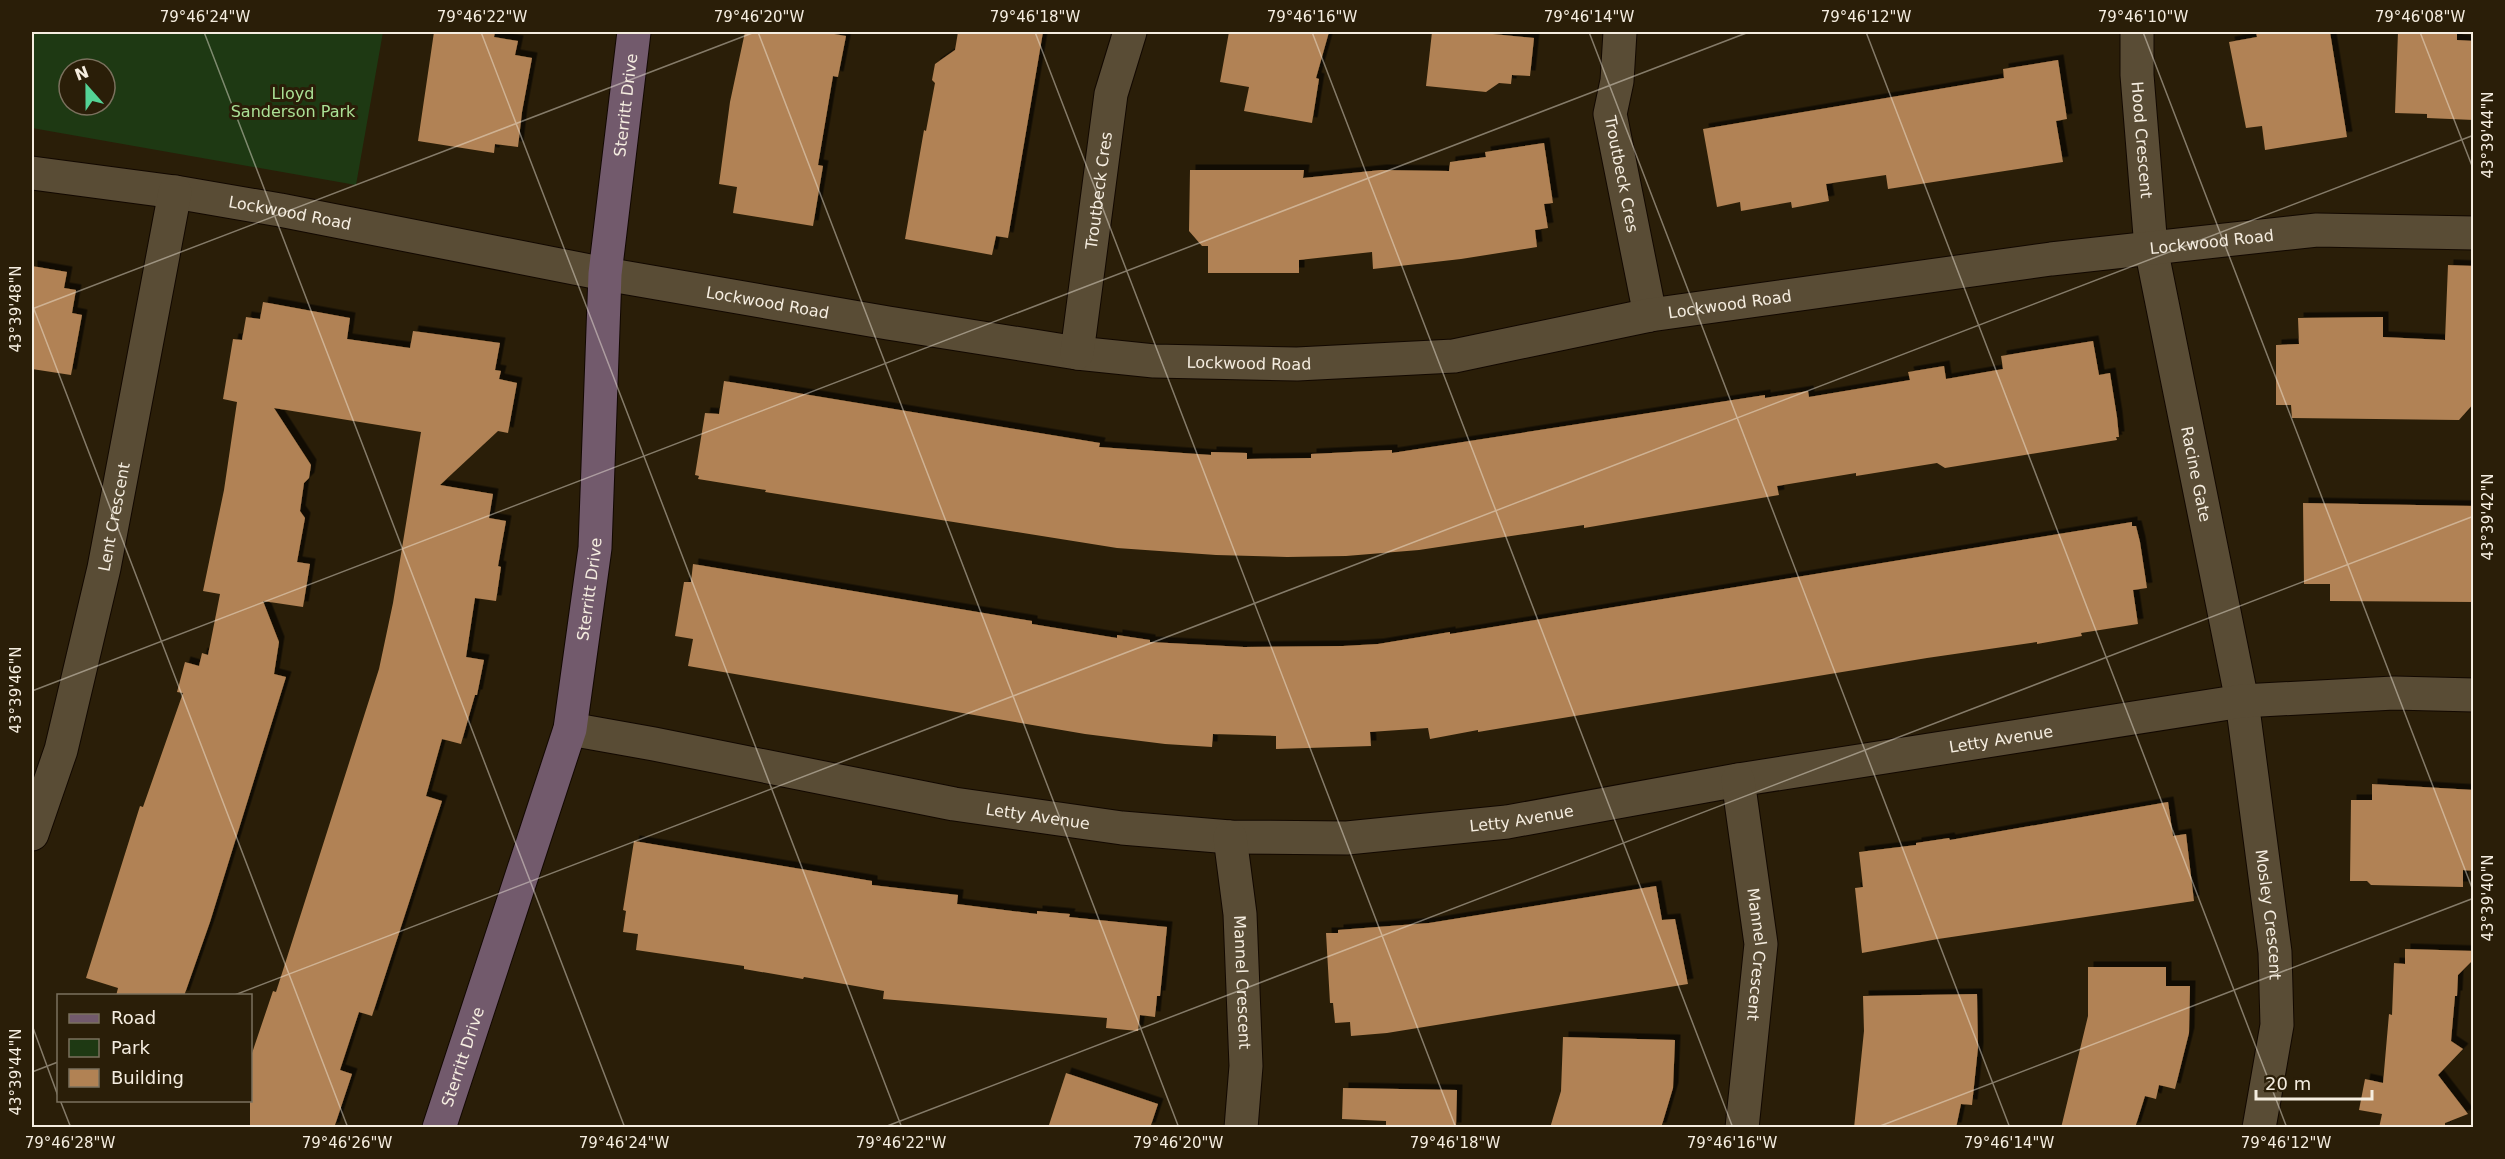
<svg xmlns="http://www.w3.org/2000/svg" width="2505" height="1159" font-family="'DejaVu Sans',sans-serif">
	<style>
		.green { fill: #1e3913; fill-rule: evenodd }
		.building { fill: #b18254; filter: url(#shadow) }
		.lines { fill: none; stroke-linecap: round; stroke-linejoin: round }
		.street-casing { stroke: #120800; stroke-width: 35 }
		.secondary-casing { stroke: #120800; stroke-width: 35 }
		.street { stroke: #594c35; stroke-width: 33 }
		.secondary { stroke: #725a6c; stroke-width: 33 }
		.ticks { fill: none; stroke: #f5ede0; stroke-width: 1.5; stroke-opacity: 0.45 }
		.labels { text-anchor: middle; stroke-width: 6; stroke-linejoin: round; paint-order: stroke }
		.park-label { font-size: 16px; fill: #abe196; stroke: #2a1e08 }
		.street-label { font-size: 16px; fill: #f5ede0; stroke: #2a1e08 }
		.neatline { fill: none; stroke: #f5ede0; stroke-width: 2 }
		.ticks-label { font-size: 15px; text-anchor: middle; fill: #f5ede0 }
	</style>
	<defs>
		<filter id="shadow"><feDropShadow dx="5.5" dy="-5.5" stdDeviation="0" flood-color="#0009"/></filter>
	</defs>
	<rect width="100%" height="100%" fill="#2a1e08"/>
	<path class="green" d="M 32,32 L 383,32 L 356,185 L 32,128 ZM 69,69 L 105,69 L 105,105 L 69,105 Z"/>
	<g class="building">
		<polygon points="434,32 495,32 494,37 518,41 515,55 532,58 522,112 518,147 495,144 494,153 418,141"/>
		<polygon points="745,32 822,32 846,36 838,77 833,76 818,165 823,166 813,226 733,213 737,187 719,184 730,102"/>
		<polygon points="958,32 1043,32 1008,238 996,236 992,255 905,239 924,130 926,131 935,83 932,80 935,64 955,50"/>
		<polygon points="1229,32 1329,32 1316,78 1319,79 1312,123 1244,111 1249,87 1220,82"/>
		<polygon points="1432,32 1472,32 1534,38 1530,76 1512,75 1511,84 1499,83 1486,92 1426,86"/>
		<polygon points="2256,32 2330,32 2347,137 2265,150 2262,126 2246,128 2229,42 2257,37"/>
		<polygon points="2398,32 2457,34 2457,40 2474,41 2474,120 2427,118 2427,114 2395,113"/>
		<polygon points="2058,60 2067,119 2056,121 2063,162 1888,189 1886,175 1826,184 1829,201 1792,208 1791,202 1741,211 1740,202 1717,207 1703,129 2004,78 2003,69"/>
		<polygon points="1544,143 1553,203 1544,204 1548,228 1535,230 1537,247 1461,259 1373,269 1372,252 1299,260 1299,273 1208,273 1208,246 1202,246 1189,231 1190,170 1304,170 1303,178 1381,170 1449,171 1450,162 1486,157 1485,152"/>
		<polygon points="2448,265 2474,266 2474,403 2459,420 2292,418 2291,405 2276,405 2276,345 2299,344 2298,318 2383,317 2383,337 2445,340"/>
		<polygon points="32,266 67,272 64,288 76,290 72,313 82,315 71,375 32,369"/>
		<polygon points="263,302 350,318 347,339 410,348 413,331 500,343 495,370 501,371 499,379 517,383 508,433 498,431 440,485 493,494 489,518 506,521 498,566 501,567 496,601 475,598 466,657 484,660 477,695 475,695 461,744 442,739 426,796 442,801 372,1016 359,1012 340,1070 352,1074 334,1128 250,1128 250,1059 273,991 276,992 379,669 393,603 421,432 274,408 311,465 309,478 304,483 300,511 305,518 297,562 310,564 303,607 263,601 279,642 274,674 286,677 210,922 184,996 116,996 118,988 86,978 140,806 143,807 183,693 177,692 185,662 199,666 202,653 208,655 220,594 203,591 224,490 237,402 223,399 233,339 242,340 246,317 260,319"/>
		<polygon points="2093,341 2099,375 2110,373 2117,417 2119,437 2116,437 2117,440 1945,468 1937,463 1856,476 1856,473 1777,486 1779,495 1584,528 1584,525 1419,550 1346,556 1287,557 1216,555 1117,548 765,492 766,490 698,479 699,476 695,475 705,413 719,414 724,381 1100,443 1099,447 1211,455 1211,452 1247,453 1247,459 1311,458 1311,454 1392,450 1392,453 1765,395 1765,398 1808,391 1809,397 1910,380 1908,372 1944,366 1946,379 2003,369 2001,356"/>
		<polygon points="2303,503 2474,506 2474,602 2330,601 2330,584 2304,584"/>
		<polygon points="2132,522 2132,526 2136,526 2140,542 2147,588 2133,590 2138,624 2081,633 2082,636 2037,644 2037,642 1927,658 1478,732 1478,730 1430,739 1428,728 1370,732 1371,746 1276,749 1276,736 1213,734 1212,747 1165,744 1085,734 688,666 693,639 675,636 684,582 691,582 693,564 1032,621 1032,624 1117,638 1117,635 1150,640 1150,642 1244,647 1343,646 1378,644 1450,632 1450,634"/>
		<polygon points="2372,784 2474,790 2474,871 2463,870 2463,887 2371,885 2367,881 2350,881 2351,800 2372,800"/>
		<polygon points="2168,802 2173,836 2186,834 2194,901 1938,939 1862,953 1855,888 1863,887 1859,852 1916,845 1916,843 1949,838 1950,840"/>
		<polygon points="634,841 872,881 872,885 958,895 957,904 1037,914 1037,911 1070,914 1069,917 1167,927 1160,996 1157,996 1155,1017 1140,1015 1138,1031 1106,1028 1107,1018 883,999 884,991 804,977 803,979 744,969 744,966 636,950 638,934 623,932 626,911 623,910"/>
		<polygon points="1656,886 1662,920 1675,919 1688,984 1387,1033 1351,1036 1350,1022 1335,1023 1333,1003 1330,1003 1326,933 1338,933 1338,930 1429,923"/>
		<polygon points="2405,949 2474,951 2474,959 2458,975 2457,996 2455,996 2451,1041 2463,1049 2438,1075 2468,1114 2445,1123 2445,1128 2379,1128 2382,1114 2359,1110 2365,1079 2383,1083 2389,1014 2392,1015 2394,963 2405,964"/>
		<polygon points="2088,967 2166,967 2166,986 2190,986 2189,1033 2175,1089 2159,1085 2156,1099 2145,1096 2135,1128 2061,1128 2088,1016"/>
		<polygon points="1977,994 1978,1048 1972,1105 1961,1104 1956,1128 1854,1128 1864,1031 1863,996"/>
		<polygon points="1563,1037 1675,1040 1673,1088 1661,1128 1550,1128 1561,1091"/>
		<polygon points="1066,1073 1158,1104 1150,1128 1048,1128"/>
		<polygon points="1343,1088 1457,1090 1456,1128 1386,1128 1386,1121 1342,1119"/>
	</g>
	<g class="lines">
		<g class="street-casing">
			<g id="street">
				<path id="s1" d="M 1620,32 L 1617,81 L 1610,114 L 1650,315"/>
				<path id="s2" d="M 2137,32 L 2137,75 L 2151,248 L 2242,701 L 2275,952 L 2277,1025 L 2259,1128"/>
				<path id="s3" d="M 32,173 L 175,192 L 280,210 L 605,274 L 888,323 L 1077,353 L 1154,361 L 1297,364 L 1454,356 L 1650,315 L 2051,259 L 2317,230 L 2474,233"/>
				<path id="s4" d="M 1077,353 L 1111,94 L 1130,32"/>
				<path id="s5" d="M 570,729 L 654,744 L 954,804 L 1122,828 L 1230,837 L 1347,838 L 1507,822 L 1738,780 L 2242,701 L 2394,693 L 2474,695"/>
				<path id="s6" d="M 1738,780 L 1761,944 L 1742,1128"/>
				<path id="s7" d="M 32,834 L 61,750 L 104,568 L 175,192"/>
				<path id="s8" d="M 1230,837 L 1240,914 L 1246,1066 L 1241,1128"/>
			</g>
		</g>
		<g class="secondary-casing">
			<g id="secondary">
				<path id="s9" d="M 439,1128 L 570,729 L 595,548 L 605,274 L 634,32"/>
			</g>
		</g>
		<use href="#street" class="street"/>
		<use href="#secondary" class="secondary"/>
	</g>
	<path class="ticks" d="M 204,32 L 625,1128M 481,32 L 902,1128M 758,32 L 1179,1128M 1035,32 L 1456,1128M 1312,32 L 1733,1128M 1589,32 L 2010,1128M 1866,32 L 2287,1128M 2143,32 L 2474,893M 2420,32 L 2474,171M 32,304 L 348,1128M 32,309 L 755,32M 32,691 L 1749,32M 232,996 L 2474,135M 32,1025 L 58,1096M 32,1072 L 58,1062M 60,1100 L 71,1128M 882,1128 L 2474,516M 1875,1128 L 2474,898"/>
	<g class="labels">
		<g class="park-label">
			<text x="293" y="99">Lloyd<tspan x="293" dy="18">Sanderson Park</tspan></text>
		</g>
		<g class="street-label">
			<text dy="6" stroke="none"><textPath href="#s9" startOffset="1047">Sterritt Drive</textPath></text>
			<text dy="6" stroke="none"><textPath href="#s2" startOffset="108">Hood Crescent</textPath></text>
			<text dy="6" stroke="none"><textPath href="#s1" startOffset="144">Troutbeck Cres</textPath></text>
			<text dy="6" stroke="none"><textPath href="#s4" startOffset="164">Troutbeck Cres</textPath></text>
			<text dy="6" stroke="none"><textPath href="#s3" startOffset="261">Lockwood Road</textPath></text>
			<text dy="6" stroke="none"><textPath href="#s3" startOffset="2205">Lockwood Road</textPath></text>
			<text dy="6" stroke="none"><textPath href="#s3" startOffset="747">Lockwood Road</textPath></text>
			<text dy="6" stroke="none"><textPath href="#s3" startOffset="1719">Lockwood Road</textPath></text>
			<text dy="6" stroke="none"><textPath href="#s3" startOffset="1233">Lockwood Road</textPath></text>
			<text dy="6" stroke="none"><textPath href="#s2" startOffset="447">Racine Gate</textPath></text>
			<text dy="6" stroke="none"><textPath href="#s7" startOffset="328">Lent Crescent</textPath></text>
			<text dy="6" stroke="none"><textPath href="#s9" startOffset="561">Sterritt Drive</textPath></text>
			<text dy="6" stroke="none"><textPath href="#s5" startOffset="1448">Letty Avenue</textPath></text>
			<text dy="6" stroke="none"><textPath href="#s5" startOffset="476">Letty Avenue</textPath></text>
			<text dy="6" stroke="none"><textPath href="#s5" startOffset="962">Letty Avenue</textPath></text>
			<text dy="6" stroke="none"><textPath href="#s2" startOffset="894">Mosley Crescent</textPath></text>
			<text dy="6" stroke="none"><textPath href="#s6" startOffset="176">Mannel Crescent</textPath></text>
			<text dy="6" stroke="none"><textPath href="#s8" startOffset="146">Mannel Crescent</textPath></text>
			<text dy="6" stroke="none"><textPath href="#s9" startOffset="75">Sterritt Drive</textPath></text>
		</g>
	</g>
	<rect width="2505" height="1159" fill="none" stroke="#2a1e08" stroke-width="66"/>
	<rect x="57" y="994" width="195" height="108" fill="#2a1e08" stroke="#7b715e" stroke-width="1.5"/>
	<rect x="69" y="1014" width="30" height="9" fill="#725a6c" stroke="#7b715e" stroke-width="1.5"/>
	<text x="111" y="1024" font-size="18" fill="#f5ede0">Road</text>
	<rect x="69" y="1039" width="30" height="18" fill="#1e3913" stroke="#7b715e" stroke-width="1.5"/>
	<text x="111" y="1054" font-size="18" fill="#f5ede0">Park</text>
	<rect x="69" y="1069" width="30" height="18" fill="#b18254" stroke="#7b715e" stroke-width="1.5"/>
	<text x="111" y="1084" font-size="18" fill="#f5ede0">Building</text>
	<g transform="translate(87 87) rotate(339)"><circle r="28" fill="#2a1e08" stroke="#7b715e" stroke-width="1.5"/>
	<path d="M0-4.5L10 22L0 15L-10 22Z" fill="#54d396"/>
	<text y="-9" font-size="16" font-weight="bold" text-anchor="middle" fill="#f5ede0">N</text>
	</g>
	<path d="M2256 1090v9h116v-9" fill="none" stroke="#f5ede0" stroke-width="3"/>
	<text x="2265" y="1090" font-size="18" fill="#f5ede0" stroke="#2a1e08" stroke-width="4.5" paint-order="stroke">20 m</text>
	<rect x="33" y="33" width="2439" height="1093" class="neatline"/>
	<g class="ticks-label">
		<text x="205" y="22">79°46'24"W</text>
		<text x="482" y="22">79°46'22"W</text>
		<text x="759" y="22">79°46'20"W</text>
		<text x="1035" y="22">79°46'18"W</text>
		<text x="1312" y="22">79°46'16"W</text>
		<text x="1589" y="22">79°46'14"W</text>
		<text x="1866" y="22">79°46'12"W</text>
		<text x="2143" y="22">79°46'10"W</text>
		<text x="2420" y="22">79°46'08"W</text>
		<text transform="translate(2488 135) rotate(-90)" y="5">43°39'44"N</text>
		<text transform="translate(16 309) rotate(-90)" y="5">43°39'48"N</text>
		<text transform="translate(2488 517) rotate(-90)" y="5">43°39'42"N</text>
		<text transform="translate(16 690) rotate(-90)" y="5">43°39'46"N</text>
		<text transform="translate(2488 898) rotate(-90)" y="5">43°39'40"N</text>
		<text transform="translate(16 1072) rotate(-90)" y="5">43°39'44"N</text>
		<text x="70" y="1148">79°46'28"W</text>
		<text x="347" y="1148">79°46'26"W</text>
		<text x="624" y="1148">79°46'24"W</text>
		<text x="901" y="1148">79°46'22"W</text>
		<text x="1178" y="1148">79°46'20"W</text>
		<text x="1455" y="1148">79°46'18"W</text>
		<text x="1732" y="1148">79°46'16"W</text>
		<text x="2009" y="1148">79°46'14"W</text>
		<text x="2286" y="1148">79°46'12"W</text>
	</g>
</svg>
